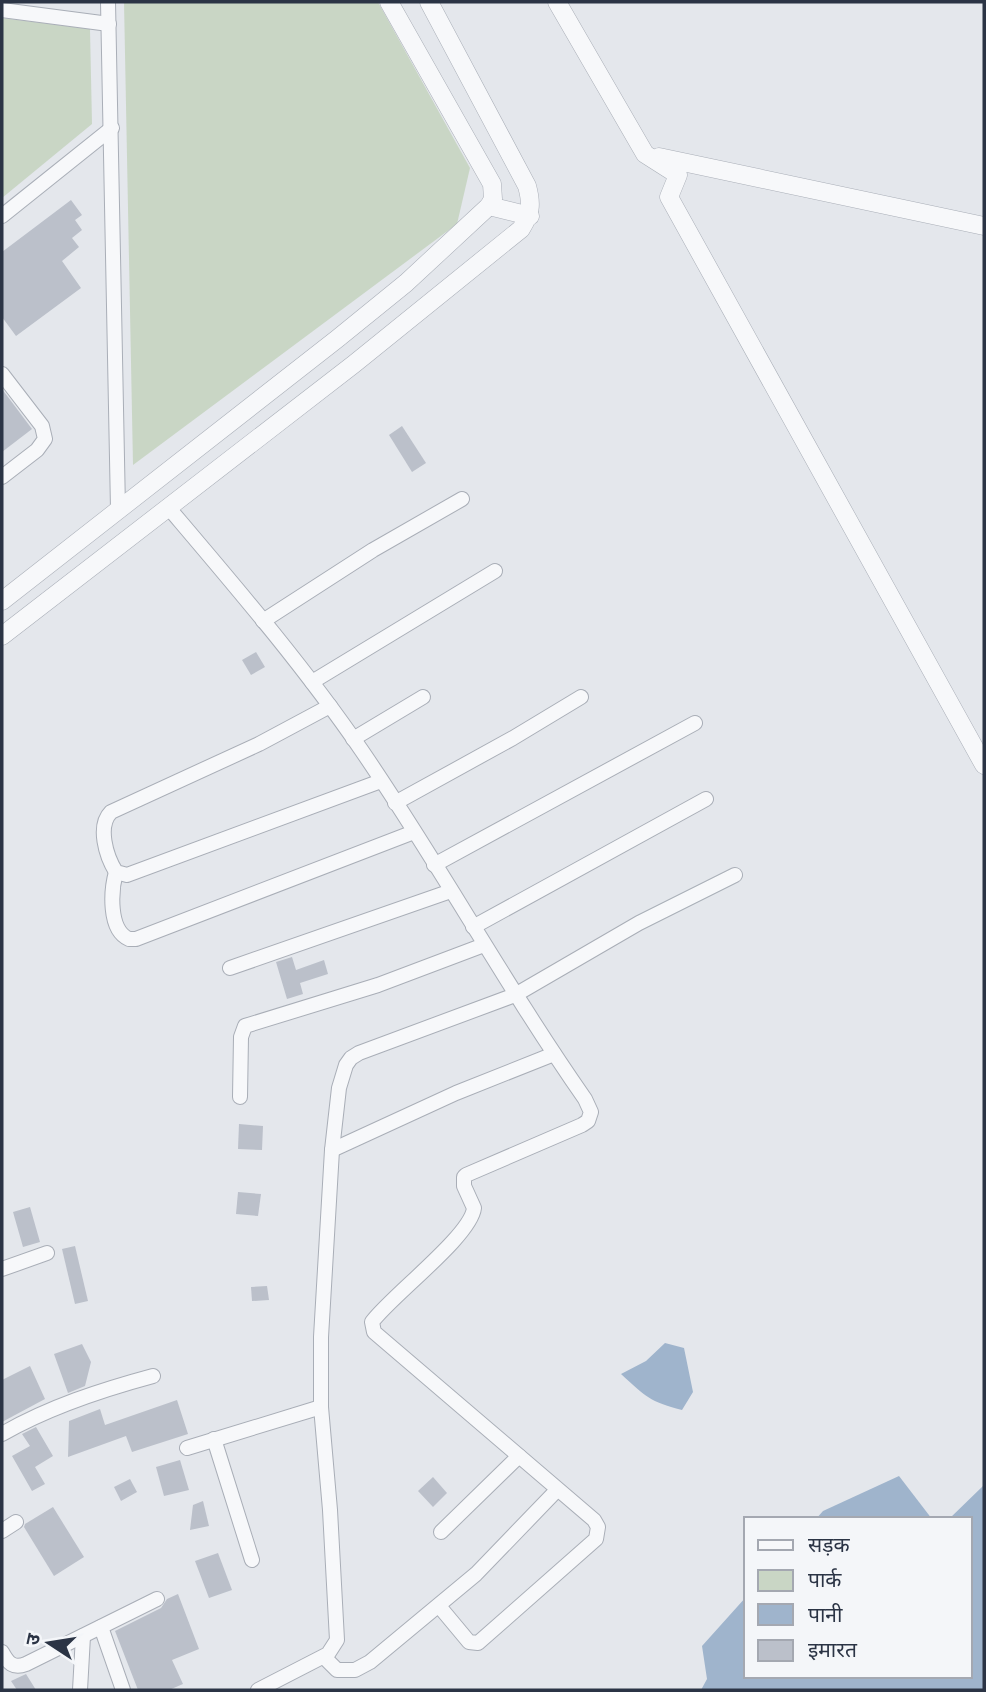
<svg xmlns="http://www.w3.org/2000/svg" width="986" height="1692" font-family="Karla,'Noto Sans Devanagari',sans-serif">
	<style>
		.green { fill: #c9d6c5 }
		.water { fill: #9fb4cc }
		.building { fill: #bbc0ca }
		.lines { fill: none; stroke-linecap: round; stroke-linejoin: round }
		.minor-casing { stroke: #a9aeb7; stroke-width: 16 }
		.tertiary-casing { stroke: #a9aeb7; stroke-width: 19 }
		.minor { stroke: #f7f8fa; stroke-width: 14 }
		.tertiary { stroke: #f7f8fa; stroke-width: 18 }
	</style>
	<rect width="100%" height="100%" fill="#e4e7ec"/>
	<g class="green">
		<polygon points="124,2 378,2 470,168 457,224 133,465"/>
		<polygon points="2,18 90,29 92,124 2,198"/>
	</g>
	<g class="water">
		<path d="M 665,1343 L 684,1348 L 693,1392 L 682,1410 C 650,1402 645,1396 621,1374 L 646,1361 Z"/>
		<polygon points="899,1476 932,1519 816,1519 823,1511"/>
		<polygon points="984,1485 983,1690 701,1690 707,1679 702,1646 746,1597 746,1676 970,1676 970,1519 949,1519"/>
	</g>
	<g class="building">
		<polygon points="71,200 82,215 75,220 82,230 72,238 79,247 62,261 81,288 16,336 2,317 2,252"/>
		<polygon points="2,389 32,429 2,452"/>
		<polygon points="402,426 426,463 412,472 389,435"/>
		<polygon points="256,652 265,667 251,675 242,660"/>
		<polygon points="292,957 296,970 324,960 328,974 300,983 303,994 287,999 276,962"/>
		<polygon points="239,1124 263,1126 262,1150 238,1149"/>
		<polygon points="238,1192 261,1194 258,1216 236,1214"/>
		<polygon points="30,1207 40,1242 23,1247 13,1212"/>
		<polygon points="75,1246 88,1301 75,1304 62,1249"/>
		<polygon points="267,1286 269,1300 252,1301 251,1287"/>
		<polygon points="82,1344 91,1362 85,1386 68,1393 54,1354"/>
		<polygon points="30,1366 45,1399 2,1422 2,1380"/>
		<polygon points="177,1400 188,1434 132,1452 126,1436 68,1457 69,1421 100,1409 105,1425"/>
		<polygon points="36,1427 53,1456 35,1467 45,1484 32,1491 12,1456 30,1446 22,1434"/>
		<polygon points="180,1460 189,1490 164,1496 156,1467"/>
		<polygon points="433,1477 447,1493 433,1507 418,1491"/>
		<polygon points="130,1479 137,1492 121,1501 114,1487"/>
		<polygon points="203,1501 209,1526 190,1530 193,1505"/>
		<polygon points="53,1507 84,1557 54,1576 24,1527 25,1524"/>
		<polygon points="218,1553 232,1590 209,1598 195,1561"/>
		<polygon points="178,1594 199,1649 172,1660 183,1684 169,1690 138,1690 115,1631 161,1608 167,1599"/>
		<polygon points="26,1674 36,1690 17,1690 11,1681"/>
	</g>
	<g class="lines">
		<g class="minor-casing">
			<g id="minor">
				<polyline points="108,2 118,509"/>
				<polyline points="2,10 109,24"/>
				<polyline points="2,216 112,128"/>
				<polyline points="2,374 42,426 45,439 37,450 2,477"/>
				<path d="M 168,507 C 235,586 303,665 362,751 C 440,865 506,986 585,1099 L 591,1112 L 588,1121 L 582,1125 L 466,1175 L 464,1177 L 464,1186 L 474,1208 C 471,1236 391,1296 372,1322 L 374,1332 L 594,1520 L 598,1527 L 596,1539 L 478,1643 L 469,1642 L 439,1606"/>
				<polyline points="263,621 373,550 462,499"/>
				<polyline points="312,682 495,571"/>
				<path d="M 330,706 L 259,744 L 111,812 C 97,826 106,856 116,872 L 127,875 L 381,781"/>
				<polyline points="353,739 423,697"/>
				<polyline points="395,803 513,738 581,697"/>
				<polyline points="434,865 695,723"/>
				<path d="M 116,872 C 111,890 108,930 129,939 L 136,939 L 414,832"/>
				<polyline points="473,927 706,799"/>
				<polyline points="230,968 451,891"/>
				<polyline points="240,1097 241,1037 245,1026 378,985 484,945"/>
				<polyline points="332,1150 456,1093 554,1054"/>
				<polyline points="2,1269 47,1253"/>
				<path d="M 2,1434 C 49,1407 101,1390 153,1376"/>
				<polyline points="214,1439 252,1560"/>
				<polyline points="187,1448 321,1407"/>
				<polyline points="2,1531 16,1522"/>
				<polyline points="441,1532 519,1456"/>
				<polyline points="101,1627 123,1690"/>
				<path d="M 2,1652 C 8,1663 13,1669 26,1664 L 157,1599"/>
				<polyline points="324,1657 337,1670 355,1670 370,1662 476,1574 557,1490"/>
				<polyline points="80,1690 83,1636"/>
				<polyline points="258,1690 328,1654 337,1640 330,1510 321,1407 321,1337 332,1150 339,1088 346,1065 351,1058 359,1053 515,995 639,923 735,875"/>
			</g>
		</g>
		<g class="tertiary-casing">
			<g id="tertiary">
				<polyline points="557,2 645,154 678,175 669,197 984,765"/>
				<polyline points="659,157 984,226"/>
				<polyline points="489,206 530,216"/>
				<polyline points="2,601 337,339 406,283 489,206 493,199 492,184 389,2"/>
				<path d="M 2,636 L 354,364 L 521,229 C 531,213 532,204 527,186 L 429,2"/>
			</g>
		</g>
		<use href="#minor" class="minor"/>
		<use href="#tertiary" class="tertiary"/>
	</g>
	<rect width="986" height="1692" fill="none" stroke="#2b3445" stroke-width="7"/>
	<rect x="744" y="1517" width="228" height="161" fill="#f4f6f9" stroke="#a4a8b1" stroke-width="2"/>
	<rect x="758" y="1540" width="35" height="10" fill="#f7f8fa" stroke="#a4a8b1" stroke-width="2"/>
	<text x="808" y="1552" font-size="21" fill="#2b3445">सड़क</text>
	<rect x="758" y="1570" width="35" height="21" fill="#c9d6c5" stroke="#a4a8b1" stroke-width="2"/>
	<text x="808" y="1587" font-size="21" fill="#2b3445">पार्क</text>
	<rect x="758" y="1604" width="35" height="21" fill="#9fb4cc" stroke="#a4a8b1" stroke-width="2"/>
	<text x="808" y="1622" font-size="21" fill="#2b3445">पानी</text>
	<rect x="758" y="1640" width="35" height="21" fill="#bbc0ca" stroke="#a4a8b1" stroke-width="2"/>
	<text x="808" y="1657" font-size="21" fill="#2b3445">इमारत</text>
	<g transform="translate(49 1643) rotate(282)" stroke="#f4f6f9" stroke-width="5" paint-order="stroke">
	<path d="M0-5L12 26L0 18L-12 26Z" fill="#2b3445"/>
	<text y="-10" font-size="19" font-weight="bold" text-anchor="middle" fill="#2b3445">उ</text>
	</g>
</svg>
